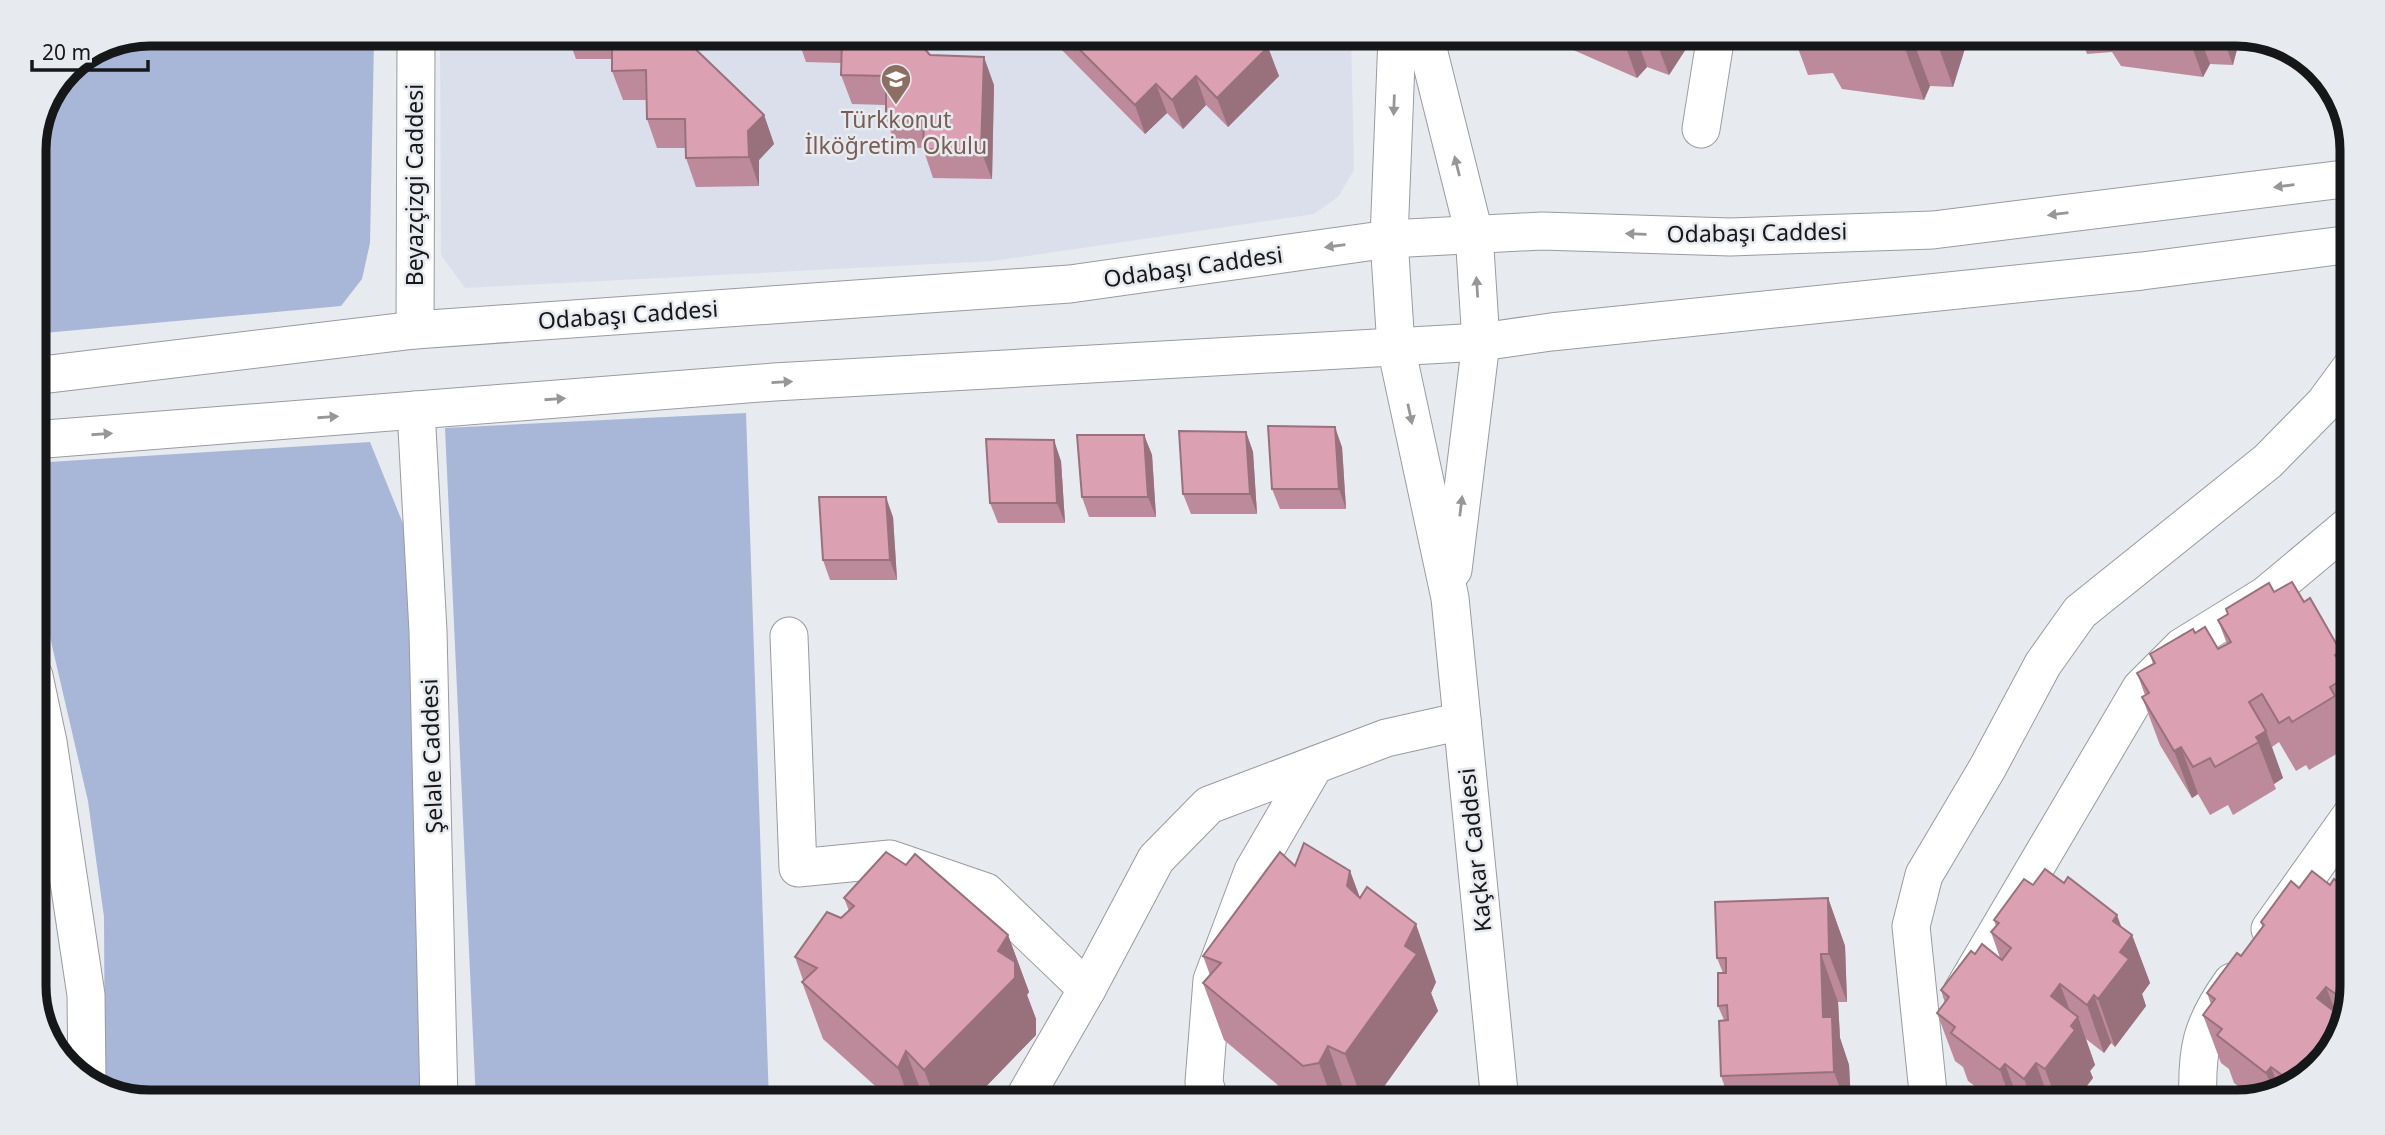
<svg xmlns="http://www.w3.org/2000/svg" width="2385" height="1135" font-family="'Noto Sans',sans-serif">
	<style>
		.built { fill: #dadfeb }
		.green { fill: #a8b6d8 }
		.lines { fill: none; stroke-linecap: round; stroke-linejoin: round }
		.street-casing { stroke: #999ba0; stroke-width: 39 }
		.street { stroke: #fff; stroke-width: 37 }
		.wall { fill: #bc8a9a }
		.shaded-wall { fill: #99717d }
		.building { fill: #dba1b3; stroke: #99717d; stroke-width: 2 }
		.oneway { fill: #969798 }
		.labels { text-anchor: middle; stroke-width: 5; stroke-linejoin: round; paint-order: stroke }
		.education-label { font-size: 23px; fill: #785e54; stroke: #e7eaef }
		.street-label { font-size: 23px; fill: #161719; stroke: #e7eaef }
		.rim { fill: none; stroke: #161719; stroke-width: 9 }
	</style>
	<rect width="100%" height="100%" fill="#e7eaef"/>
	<polygon class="built" points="1351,37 1354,170 1338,197 1314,214 993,261 465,288 441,255 440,41"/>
	<g class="green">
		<polygon points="374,41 370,243 362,279 341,306 33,334 33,143 68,67 106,42"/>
		<polygon points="746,413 769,1102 476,1102 445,428"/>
		<polygon points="370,442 410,541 422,1102 150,1102 105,1091 104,917 88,801 34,568 33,463"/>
	</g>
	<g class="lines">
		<g class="street-casing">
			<g id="street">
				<polyline points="1397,37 1389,239 1396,347 1450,598 1500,1102"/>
				<polyline points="1425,37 1474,233 1481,342 1453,570"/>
				<polyline points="1701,129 1716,35"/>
				<polyline points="415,330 416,41"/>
				<polyline points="33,376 415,330 1070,284 1389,239 1542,231 1730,237 1933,230 2352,178"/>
				<polyline points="416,410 428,631 439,1102"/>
				<polyline points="33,440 774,382 1481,342 1551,332 2142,271 2352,244"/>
				<polyline points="789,636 798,868 890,859 986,892 1087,989 1156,859 1209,805 1386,738 1462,721"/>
				<polyline points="34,676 48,742 86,995 87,1080"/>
				<polyline points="2270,929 2352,814"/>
				<polyline points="1962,992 2141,688 2182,647 2266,595 2352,523"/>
				<polyline points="1022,1102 1087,989"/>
				<polyline points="1210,1102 1204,1082 1212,980 1253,871 1313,768"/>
				<polyline points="1929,1102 1911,926 1924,875 1988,767 2043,664 2080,612 2268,461 2324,404 2352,366"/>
				<path d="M 2198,1102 C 2196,1050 2201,1025 2232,982"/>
			</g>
		</g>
		<use href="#street" class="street"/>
	</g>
	<g class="wall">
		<polygon points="2235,33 2233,65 2210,64 2203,77 2121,66 2112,52 2087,54 2080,34"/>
		<polygon points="1962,34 1966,45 1953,87 1930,86 1924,100 1842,89 1833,73 1808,75 1793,35"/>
		<polygon points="1692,35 1693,38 1669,75 1647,67 1637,78 1562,45 1559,36"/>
		<polygon points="1267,37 1263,41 1279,76 1228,127 1206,105 1183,129 1167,113 1145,134 1050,38"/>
		<polygon points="798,39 916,39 930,55 994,85 992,179 933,178 923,148 896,147 886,118 886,105 852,104 841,75 841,63 806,62"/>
		<polygon points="569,40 686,40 764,115 774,144 759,160 759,186 696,187 686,158 685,148 657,148 647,119 647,100 623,100 612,71 612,59 576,59"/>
		<polygon points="1246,432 1253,452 1257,514 1191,514 1183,494"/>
		<polygon points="1144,435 1152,455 1156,517 1089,517 1082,497"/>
		<polygon points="1342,447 1346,509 1280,509 1272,489"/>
		<polygon points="1061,461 1065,523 998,523 990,503"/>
		<polygon points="893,517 897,580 830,580 823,560"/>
		<polygon points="2274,592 2304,602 2341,652 2352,680 2352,732 2349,734 2352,741 2352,745 2309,770 2306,765 2296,771 2279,742 2272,747 2283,778 2274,784 2276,789 2233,815 2228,805 2210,815 2198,794 2192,798 2160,745 2142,697 2145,695 2137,673 2153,664 2150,654 2195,633 2218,649 2227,644 2218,620 2228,614 2226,609"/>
		<polygon points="1295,866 1350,871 1360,898 1436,982 1431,993 1438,1011 1373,1102 1298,1102 1224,1040 1203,983 1210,975 1203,956"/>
		<polygon points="34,870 39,889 34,891"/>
		<polygon points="2033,885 2122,928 2132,935 2150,983 2142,994 2146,1006 2115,1047 2111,1043 2104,1053 2086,1039 2095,1065 2090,1071 2093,1078 2074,1102 1996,1102 1968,1081 1963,1067 1955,1061 1937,1013 1945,1002 1941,990 1975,954 2000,958 1991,932 1996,926 1994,920"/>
		<polygon points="844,898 1008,935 1029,992 1027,995 1036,1019 1036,1035 971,1102 893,1102 823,1039 802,982 803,980 795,957 849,911"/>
		<polygon points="1828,898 1845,946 1847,1002 1838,1002 1840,1038 1849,1065 1851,1102 1730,1102 1721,1076 1724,1020 1718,1006 1723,973 1717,958"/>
		<polygon points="2261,922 2352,985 2340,1036 2300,1082 2253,1097 2234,1083 2229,1069 2221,1063 2203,1015 2211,1004 2207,993 2241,956 2263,928"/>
	</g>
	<g class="shaded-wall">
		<polygon points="2187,33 2198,33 2210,64 2203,77"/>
		<polygon points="2221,33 2235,33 2241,35 2233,65"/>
		<polygon points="1934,34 1962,34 1966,45 1953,87"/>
		<polygon points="1692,35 1693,38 1669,75 1654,36"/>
		<polygon points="1907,35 1911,35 1930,86 1924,100 1903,43"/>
		<polygon points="1622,36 1636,36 1647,67 1637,78"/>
		<polygon points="1268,47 1279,76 1228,127 1217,98"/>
		<polygon points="984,57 994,85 992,179 981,151"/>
		<polygon points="1196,76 1206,105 1183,129 1172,100"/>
		<polygon points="1156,84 1167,113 1145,134 1135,105"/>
		<polygon points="764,115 774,144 759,160 759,186 749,157 748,131"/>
		<polygon points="1335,427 1342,447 1346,509 1339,489"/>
		<polygon points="1246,432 1253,452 1257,514 1250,494"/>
		<polygon points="1144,435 1152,455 1156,517 1148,497"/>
		<polygon points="1054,440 1061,461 1065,523 1057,503"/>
		<polygon points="886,497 893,517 897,580 890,560"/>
		<polygon points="2266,731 2283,778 2274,784 2256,737"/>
		<polygon points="2181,747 2198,794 2192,798 2174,751"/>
		<polygon points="1350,871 1371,928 1347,886"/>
		<polygon points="1828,898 1845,946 1847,1002 1829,954"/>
		<polygon points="2117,915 2127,942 2132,935 2150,983 2142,994 2146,1006 2115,1047 2098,999 2120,952 2113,921"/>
		<polygon points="1416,924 1436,982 1431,993 1438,1011 1373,1102 1363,1102 1345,1054 1405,946"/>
		<polygon points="39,928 46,948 45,1026 37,1005"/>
		<polygon points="1008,935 1029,992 1027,995 1036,1019 1036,1035 971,1102 936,1102 924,1070"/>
		<polygon points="1821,954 1838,1002 1840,1038 1849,1065 1851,1102 1845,1102 1834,1072 1823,1017"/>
		<polygon points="2060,984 2074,1022 2078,1017 2095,1065 2090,1071 2093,1078 2074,1102 2057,1102 2045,1069 2051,996"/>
		<polygon points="2326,987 2340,1024 2344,1019 2340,1036 2323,1055 2317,998"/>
		<polygon points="2094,995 2111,1043 2104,1053 2087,1005"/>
		<polygon points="1328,1046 1348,1102 1333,1102 1319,1063"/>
		<polygon points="906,1051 925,1102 910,1102 898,1068"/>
		<polygon points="2036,1063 2050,1102 2033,1102 2024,1079"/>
		<polygon points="2005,1064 2019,1102 2011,1102 2000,1070"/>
		<polygon points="2303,1065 2306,1075 2300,1082 2292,1085 2290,1081"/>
		<polygon points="2271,1067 2279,1089 2273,1090 2266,1073"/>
	</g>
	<g class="building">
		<polygon points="1844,35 1907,35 1903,43"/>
		<polygon points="1259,37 1268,47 1217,98 1196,76 1172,100 1156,84 1135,105 1068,38"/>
		<polygon points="842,39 916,39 930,55 984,57 981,151 923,149 924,119 886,118 886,76 841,75"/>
		<polygon points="612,40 648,40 648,46 654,40 686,40 764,115 748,131 749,157 686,158 685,119 647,119 646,70 612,71"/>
		<polygon points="1268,426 1335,427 1339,489 1272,489"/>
		<polygon points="1179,431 1246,432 1250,494 1183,494"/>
		<polygon points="1077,435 1144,435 1148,497 1082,497"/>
		<polygon points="986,439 1054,440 1057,503 990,503"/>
		<polygon points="819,497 886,497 890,560 823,560"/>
		<polygon points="2292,582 2304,602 2310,598 2341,652 2335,655 2348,676 2330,687 2335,696 2292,722 2289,717 2279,723 2262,694 2249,702 2266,731 2256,737 2259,742 2215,767 2210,758 2193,767 2181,747 2174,751 2142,697 2149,693 2137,673 2155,663 2150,654 2193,629 2195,633 2205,627 2218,649 2231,642 2218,620 2228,614 2226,609 2269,583 2274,592"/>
		<polygon points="1304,843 1350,871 1347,886 1360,898 1367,887 1416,924 1405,946 1417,954 1345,1054 1328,1046 1319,1063 1303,1066 1203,983 1221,963 1203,956 1280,852 1295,866"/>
		<polygon points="886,852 906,865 915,854 1008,935 998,951 1015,962 1015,978 924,1070 906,1051 898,1068 802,982 817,968 795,957 827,912 841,918 854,906 844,898"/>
		<polygon points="2045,869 2064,883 2068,877 2117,915 2113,921 2132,935 2120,952 2129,959 2098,999 2094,995 2087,1005 2060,984 2051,996 2078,1017 2071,1026 2075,1030 2045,1069 2036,1063 2024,1079 2005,1064 2000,1070 1951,1033 1955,1027 1937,1013 1949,997 1941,990 1971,951 1975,954 1982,944 2002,960 2011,948 1991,932 1999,923 1994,920 2024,879 2033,885"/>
		<polygon points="2312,871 2330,885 2334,879 2352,893 2352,985 2348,1003 2326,987 2317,998 2344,1019 2337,1028 2341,1032 2310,1071 2303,1065 2290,1081 2271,1067 2266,1073 2217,1035 2222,1029 2203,1015 2215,999 2207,993 2237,953 2241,956 2264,925 2261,922 2291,881 2299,888"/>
		<polygon points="1828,898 1829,954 1821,954 1823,1017 1832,1017 1834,1072 1721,1076 1719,1021 1728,1020 1727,1005 1718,1006 1718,973 1726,973 1726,958 1717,958 1715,902"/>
		<polygon points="34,928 39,928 37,1005 34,993"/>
	</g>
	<defs><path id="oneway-solid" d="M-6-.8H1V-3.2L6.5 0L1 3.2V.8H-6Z" transform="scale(1.75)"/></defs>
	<g class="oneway">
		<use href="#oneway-solid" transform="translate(1394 105) rotate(92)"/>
		<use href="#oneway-solid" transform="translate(1457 166) rotate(-104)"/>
		<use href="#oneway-solid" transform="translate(2284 186) rotate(173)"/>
		<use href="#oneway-solid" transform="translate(2058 214) rotate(173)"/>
		<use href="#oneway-solid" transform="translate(1636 234) rotate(-178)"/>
		<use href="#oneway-solid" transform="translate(1335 246) rotate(172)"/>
		<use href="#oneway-solid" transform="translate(1477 287) rotate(-94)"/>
		<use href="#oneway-solid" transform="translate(782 382) rotate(-3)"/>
		<use href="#oneway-solid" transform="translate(555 399) rotate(-4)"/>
		<use href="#oneway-solid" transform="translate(1410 414) rotate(78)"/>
		<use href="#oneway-solid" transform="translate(328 417) rotate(-4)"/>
		<use href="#oneway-solid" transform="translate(102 434) rotate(-4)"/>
		<use href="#oneway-solid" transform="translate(1461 506) rotate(-83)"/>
	</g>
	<defs>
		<g id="school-pin" transform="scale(1.575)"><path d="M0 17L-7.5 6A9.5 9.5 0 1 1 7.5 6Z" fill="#8d6e63" stroke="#e7eaef"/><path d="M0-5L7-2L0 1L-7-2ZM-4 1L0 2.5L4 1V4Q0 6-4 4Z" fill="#fff"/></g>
	</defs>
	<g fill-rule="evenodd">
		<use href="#school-pin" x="896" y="79"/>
	</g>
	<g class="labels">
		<g class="education-label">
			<text x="896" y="128">Türkkonut<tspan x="896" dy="26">İlköğretim Okulu</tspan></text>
		</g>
		<g class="street-label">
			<text transform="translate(415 185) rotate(-90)" y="8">Beyazçizgi Caddesi</text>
			<text transform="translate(1757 233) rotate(-1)" y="8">Odabaşı Caddesi</text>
			<text transform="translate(1193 267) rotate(-8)" y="8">Odabaşı Caddesi</text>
			<text transform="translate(628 315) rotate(-4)" y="8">Odabaşı Caddesi</text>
			<text transform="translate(432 756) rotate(-92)" y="8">Şelale Caddesi</text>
			<text transform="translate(1475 850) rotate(-96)" y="8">Kaçkar Caddesi</text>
		</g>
	</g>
	<path d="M0 0H2385V1135H0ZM150 46H2236A104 104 0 0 1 2340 150V986A104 104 0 0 1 2236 1090H150A104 104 0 0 1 46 986V150A104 104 0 0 1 150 46Z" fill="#e7eaef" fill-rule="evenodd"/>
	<path class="rim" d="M150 46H2236A104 104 0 0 1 2340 150V986A104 104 0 0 1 2236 1090H150A104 104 0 0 1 46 986V150A104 104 0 0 1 150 46Z"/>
	<path d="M32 60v10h116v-10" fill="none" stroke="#161719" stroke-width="3.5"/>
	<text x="42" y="60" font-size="21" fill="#161719" stroke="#e7eaef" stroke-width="5" paint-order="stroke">20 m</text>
</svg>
